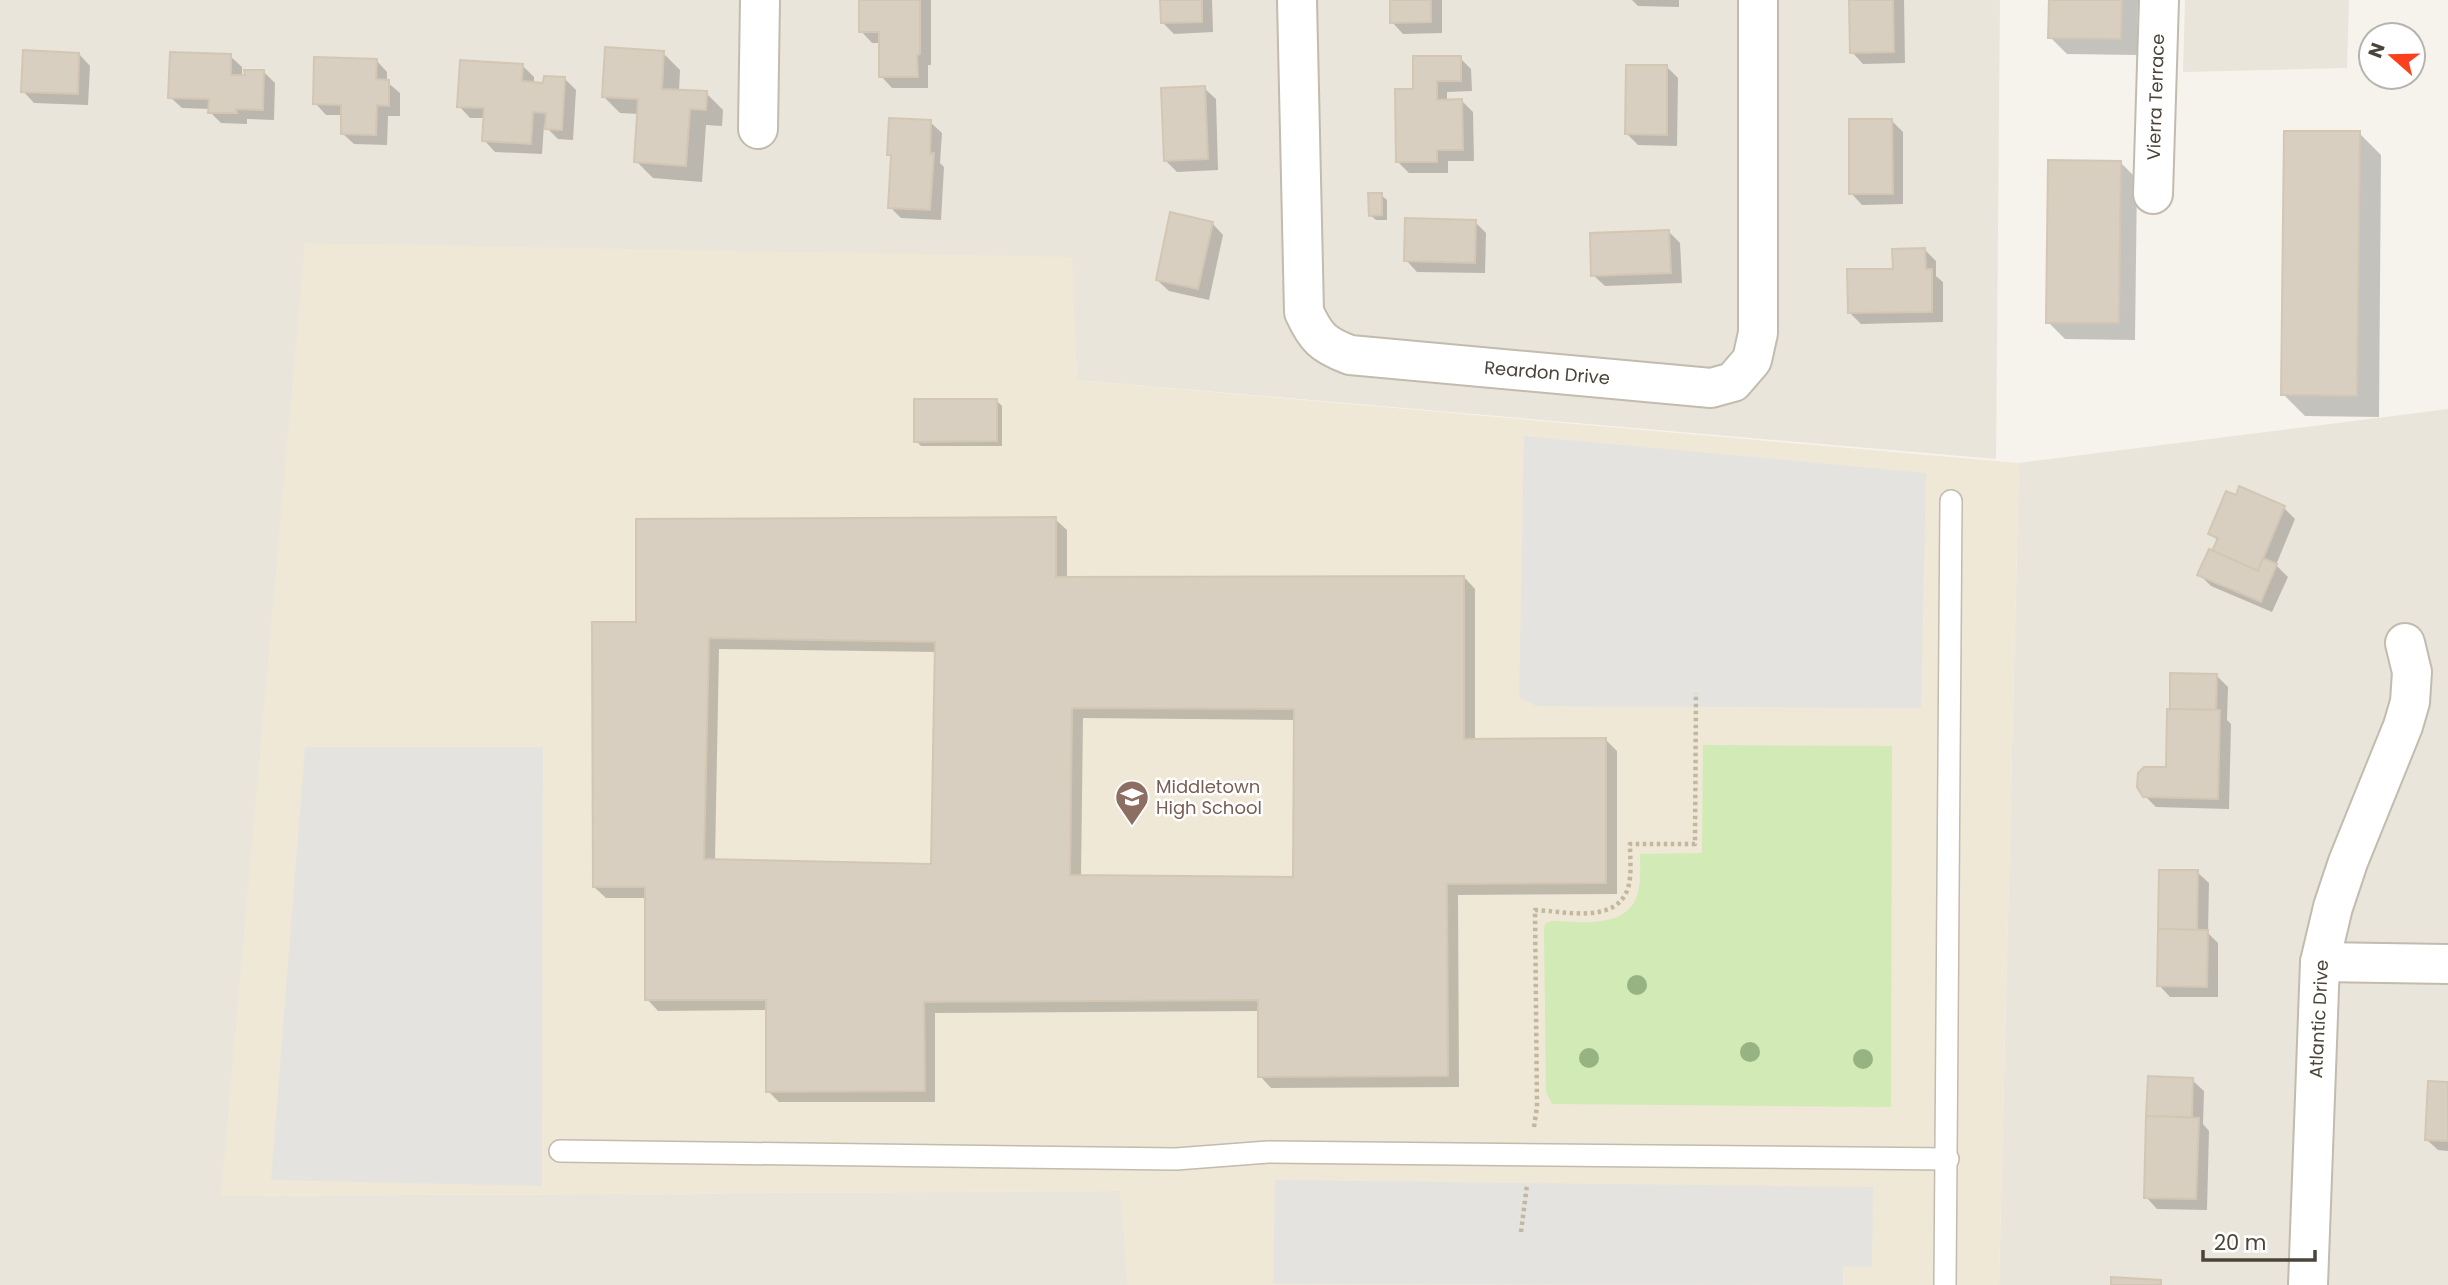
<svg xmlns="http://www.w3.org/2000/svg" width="2448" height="1285" font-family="Poppins,sans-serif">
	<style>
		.residential { fill: #eae5da }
		.education { fill: #efe8d6 }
		.green { fill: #d2eab5 }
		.parking { fill: #e5e3e0 }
		.shadow { fill: #0003; fill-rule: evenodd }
		.building { fill: #d8cfc1; stroke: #d3c7b4; stroke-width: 2; fill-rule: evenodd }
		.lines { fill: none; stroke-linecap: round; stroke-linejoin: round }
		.service-casing { stroke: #c2bbae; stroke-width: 24 }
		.minor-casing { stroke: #c2bbae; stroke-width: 42 }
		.path { stroke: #c4b79f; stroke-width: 4.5; stroke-dasharray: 3.5 3.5; stroke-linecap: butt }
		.service { stroke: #fff; stroke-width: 21 }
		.minor { stroke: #fff; stroke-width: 38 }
		.tree { fill: #97b381 }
		.labels { text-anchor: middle; stroke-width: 5; stroke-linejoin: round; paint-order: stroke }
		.street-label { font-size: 18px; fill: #4b4439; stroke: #fff }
		.education-label { font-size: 18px; fill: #785e54; stroke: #fff; text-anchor: start }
	</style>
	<rect width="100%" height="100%" fill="#f6f3ec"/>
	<g class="residential">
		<polygon points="0,0 2000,0 1996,459 1077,380 1071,257 221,1196 1121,1191 1128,1285 0,1285"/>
		<polygon points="2185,0 2349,0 2347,68 2183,72"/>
		<polygon points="2448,409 2448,1285 1999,1285 2019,463"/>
	</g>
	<polygon class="education" points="305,243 1072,257 1077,380 2019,463 1999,1285 1128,1285 1120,1191 221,1196"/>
	<path class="green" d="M 1703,745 L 1892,746 L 1891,1107 L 1552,1104 L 1546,1092 L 1544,928 L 1546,923 L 1552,921 C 1583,922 1633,930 1639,887 C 1641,876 1640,864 1640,854 L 1702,853 Z"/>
	<g class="parking">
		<polygon points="1524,436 1926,473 1921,708 1536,706 1519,697"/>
		<polygon points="305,747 543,747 542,1186 271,1180"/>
		<polygon points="1275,1180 1873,1187 1872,1267 1843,1266 1843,1285 1273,1284"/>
	</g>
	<g class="shadow">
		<polygon points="861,0 931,0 931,65 928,65 928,88 892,88 881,76 880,43 872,43 861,31"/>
		<polygon points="1162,0 1212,0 1213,32 1174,34 1163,23"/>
		<polygon points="1392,0 1442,0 1442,33 1403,34 1392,22"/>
		<polygon points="1632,0 1679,0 1679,7 1638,6"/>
		<polygon points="1851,0 1904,0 1905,63 1863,64 1852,52"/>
		<polygon points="2050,0 2138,0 2137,55 2067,54 2050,37"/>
		<polygon points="663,53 680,70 679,91 706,93 723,110 722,126 706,125 702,182 653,178 636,161 639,114 620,113 603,96"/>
		<polygon points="79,54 90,66 88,105 34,103 23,91"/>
		<polygon points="230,56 242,67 242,77 264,72 275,83 274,120 247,119 247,124 221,123 210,112 210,109 182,108 170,97"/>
		<polygon points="1460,58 1471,69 1472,91 1447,92 1447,101 1462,101 1473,112 1474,161 1448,161 1448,173 1409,173 1398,162 1415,90"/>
		<polygon points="376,60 387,72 387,82 400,93 400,116 388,116 387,145 354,144 342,133 343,115 326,115 315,103"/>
		<polygon points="523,66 534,77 534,84 545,85 565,79 576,90 573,140 558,139 544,125 542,154 495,152 484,140 485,118 470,118 459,106"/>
		<polygon points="1667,67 1678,78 1677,146 1638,145 1627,134"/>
		<polygon points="1204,88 1216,99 1218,170 1177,172 1165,160"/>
		<polygon points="1892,121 1903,132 1903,204 1862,205 1851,193"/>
		<polygon points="930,122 942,133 940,163 944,167 941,220 901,218 890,207 893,158 889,154"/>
		<polygon points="2359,133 2381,155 2379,417 2305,416 2283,394"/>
		<polygon points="2120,162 2137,179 2135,340 2065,339 2048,322"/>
		<polygon points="1381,195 1387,200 1387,220 1376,220 1370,215"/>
		<polygon points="1475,222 1486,233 1485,273 1417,272 1406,260"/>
		<polygon points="1212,223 1223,235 1209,300 1169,291 1157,280"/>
		<polygon points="1669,232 1680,243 1682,283 1605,286 1593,275"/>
		<polygon points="1925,250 1936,261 1936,276 1943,282 1943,322 1861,324 1850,313 1895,270"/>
		<polygon points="996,400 1002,406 1002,446 921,446 916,441"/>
		<polygon points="2284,508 2295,519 2276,565 2288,577 2272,612 2211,586 2199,574 2218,541 2210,533"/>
		<path d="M 1055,519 L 1067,530 L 1067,579 L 1464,577 L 1475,589 L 1475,741 L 1606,740 L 1617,751 L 1617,894 L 1458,895 L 1459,1087 L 1271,1088 L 1260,1076 L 1260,1011 L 935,1013 L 935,1102 L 779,1102 L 768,1091 L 768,1010 L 658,1011 L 647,999 L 646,898 L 606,898 L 594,887 L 638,624 ZM 719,649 L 937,652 L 933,866 L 715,861 ZM 1083,718 L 1296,720 L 1294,879 L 1081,877 Z"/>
		<polygon points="2172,675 2217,676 2228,687 2227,720 2231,724 2229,809 2156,807 2145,796 2167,769"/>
		<polygon points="2197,872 2209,883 2208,933 2218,943 2218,997 2170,997 2159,985"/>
		<polygon points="2149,1078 2192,1080 2204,1091 2203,1124 2209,1131 2207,1210 2157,1209 2146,1197"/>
		<polygon points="2448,1084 2448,1151 2438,1150 2426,1139"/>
	</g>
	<g class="building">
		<polygon points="859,0 920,0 920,54 917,55 918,77 879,77 879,32 859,32"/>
		<polygon points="1160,0 1202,0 1202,22 1161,23"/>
		<polygon points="1390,0 1431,0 1431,22 1390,23"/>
		<polygon points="1849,0 1893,0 1894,52 1850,53"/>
		<polygon points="2049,0 2122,0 2121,39 2048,38"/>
		<polygon points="605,47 664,51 662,89 707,91 706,110 690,109 686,166 634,162 638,99 602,97"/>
		<polygon points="23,50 79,53 78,94 21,92"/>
		<polygon points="170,52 231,54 231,75 245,75 244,70 264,70 263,110 236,109 237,113 208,113 209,99 168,98"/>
		<polygon points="1413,56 1461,56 1461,81 1437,81 1437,100 1462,99 1463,150 1437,150 1437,162 1396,162 1395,89 1413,89"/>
		<polygon points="314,57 377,59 376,79 389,80 389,106 377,105 376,135 341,134 341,105 313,104"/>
		<polygon points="460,60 523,64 522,81 543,83 544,76 565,77 562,130 545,129 546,113 533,112 531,144 482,141 484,108 457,107"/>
		<polygon points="1626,65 1667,65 1667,135 1625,134"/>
		<polygon points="1205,86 1208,159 1164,161 1161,88"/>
		<polygon points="889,118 931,120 930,154 934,153 930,210 888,208 891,155 887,155"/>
		<polygon points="1849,119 1892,119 1893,194 1849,194"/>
		<polygon points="2284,131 2360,131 2357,396 2281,395"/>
		<polygon points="2048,160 2121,161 2119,323 2046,323"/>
		<polygon points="1368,193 1382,193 1382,215 1369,216"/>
		<polygon points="1170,212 1213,222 1198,289 1156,280"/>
		<polygon points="1405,218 1476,220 1475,263 1404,261"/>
		<polygon points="1669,230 1671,273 1591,276 1590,233"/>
		<polygon points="1925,248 1926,269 1932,269 1932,312 1848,313 1847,269 1893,269 1892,249"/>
		<polygon points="914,399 997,399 997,441 914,442"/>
		<polygon points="2239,486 2285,506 2258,571 2212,551 2218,538 2208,534 2226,491 2236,495"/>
		<path d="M 1056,517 L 1056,577 L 1464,576 L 1464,739 L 1606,738 L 1606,883 L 1447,884 L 1448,1076 L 1258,1077 L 1258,1000 L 924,1002 L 925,1091 L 766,1092 L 766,1000 L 645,1000 L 645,887 L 593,887 L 592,622 L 636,622 L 636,519 ZM 709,638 L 935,642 L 931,864 L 704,859 ZM 1072,708 L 1294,709 L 1293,877 L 1070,875 Z"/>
		<polygon points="2209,549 2258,571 2263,558 2277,564 2261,602 2197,575"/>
		<polygon points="2170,673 2217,674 2216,710 2170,709"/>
		<polygon points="2167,709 2220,710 2218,799 2143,797 2137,787 2138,773 2144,767 2166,767"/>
		<polygon points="2159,870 2198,870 2197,930 2158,929"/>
		<polygon points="2158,929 2208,930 2207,987 2157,986"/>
		<polygon points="2148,1076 2193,1078 2192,1117 2146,1116"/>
		<polygon points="2428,1081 2448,1082 2448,1141 2425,1140"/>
		<polygon points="2146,1116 2199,1118 2196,1199 2144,1198"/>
		<polygon points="2111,1277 2161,1280 2161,1285 2111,1285"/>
	</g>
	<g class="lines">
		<g class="service-casing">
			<g id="service">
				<polyline points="560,1151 1176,1159 1268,1152 1948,1159"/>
				<polyline points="1945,1285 1951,501"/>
			</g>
		</g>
		<g class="minor-casing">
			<g id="minor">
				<path d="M 1297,0 L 1304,312 C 1316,338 1323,345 1350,355 L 1711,388 L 1733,382 L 1752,360 L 1758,333 L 1758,0"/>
				<polyline points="758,129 760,0"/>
				<polyline points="2153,194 2159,0"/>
				<polyline points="2320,962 2448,964"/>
				<polyline points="2308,1285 2320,962 2333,907 2348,862 2403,726 2410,702 2412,672 2405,643"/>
			</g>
		</g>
		<g class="path">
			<path d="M 1534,1127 L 1537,1107 L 1535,910 C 1564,911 1616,925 1628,888 C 1632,875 1630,857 1630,844 L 1695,844 L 1696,693"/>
			<polyline points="1521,1232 1527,1185"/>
		</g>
		<use href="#service" class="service"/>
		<use href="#minor" class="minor"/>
	</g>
	<g class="tree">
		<circle cx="1637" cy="985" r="10"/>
		<circle cx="1750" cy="1052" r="10"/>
		<circle cx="1589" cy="1058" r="10"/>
		<circle cx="1863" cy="1059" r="10"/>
	</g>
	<defs>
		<g id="school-pin" transform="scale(1.75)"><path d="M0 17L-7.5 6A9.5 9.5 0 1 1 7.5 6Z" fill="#8d6e63" stroke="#fff"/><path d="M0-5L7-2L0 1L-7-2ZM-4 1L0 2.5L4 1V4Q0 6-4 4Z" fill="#fff"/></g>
	</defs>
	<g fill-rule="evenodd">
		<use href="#school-pin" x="1132" y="797"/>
	</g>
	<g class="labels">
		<g class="street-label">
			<text transform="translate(2156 97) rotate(-88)" y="6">Vierra Terrace</text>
			<text transform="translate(1547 373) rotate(5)" y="6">Reardon Drive</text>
			<text transform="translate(2319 1019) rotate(-87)" y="6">Atlantic Drive</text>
		</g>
		<g class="education-label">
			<text x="1156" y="793">Middletown<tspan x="1156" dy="21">High School</tspan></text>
		</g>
	</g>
	<g transform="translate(2392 56) rotate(290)"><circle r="33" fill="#ffffff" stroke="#b7b4b0" stroke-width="2"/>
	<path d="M0-5L12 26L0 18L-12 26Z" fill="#fc3f1d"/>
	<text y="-10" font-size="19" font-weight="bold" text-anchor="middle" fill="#4b4439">N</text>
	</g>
	<path d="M2203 1250v10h112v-10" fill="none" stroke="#4b4439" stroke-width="3.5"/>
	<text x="2214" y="1250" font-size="21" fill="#4b4439" stroke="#ffffff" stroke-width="5" paint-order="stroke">20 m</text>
</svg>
